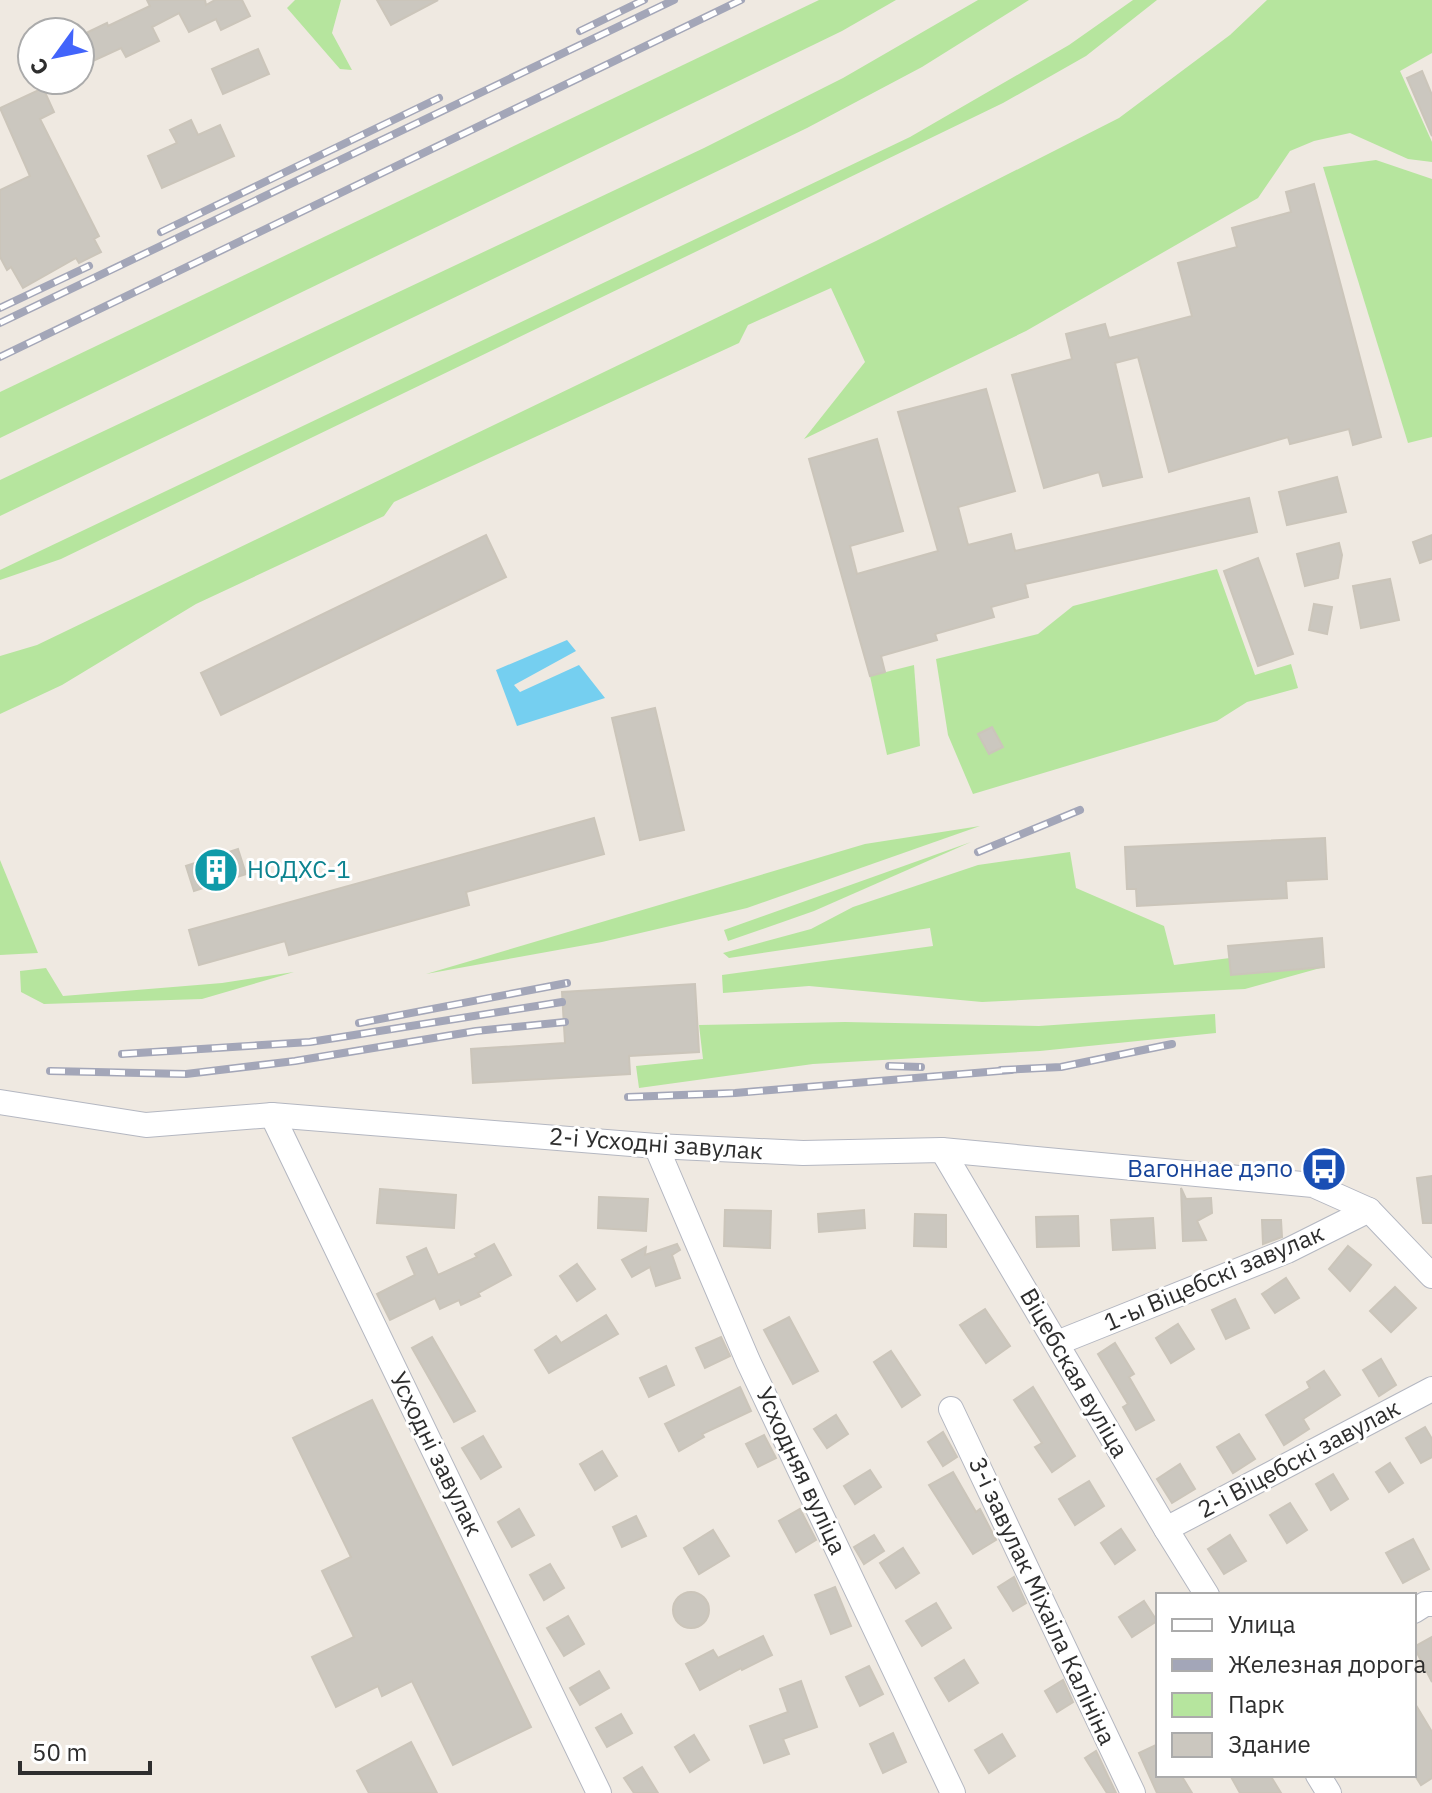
<svg xmlns="http://www.w3.org/2000/svg" width="1432" height="1793" font-family="'IBM Plex Sans',sans-serif">
	<style>
		.green { fill: #b6e59e }
		.water { fill: #75cff0 }
		.building { fill: #cbc7bf; stroke: #cbc5ba; stroke-width: 2 }
		.lines { fill: none; stroke-linecap: round; stroke-linejoin: round }
		.minor-casing { stroke: #b4b7c1; stroke-width: 26 }
		.minor { stroke: #fff; stroke-width: 24 }
		.rail-casing { stroke: #a3a6b8; stroke-width: 8 }
		.rail { stroke: #fff; stroke-width: 5; stroke-dasharray: 15; stroke-linecap: butt }
		.labels { text-anchor: middle; stroke-width: 6; stroke-linejoin: round; paint-order: stroke }
		.culture-label { font-size: 24px; fill: #0d838f; stroke: #fff; text-anchor: start }
		.street-label { font-size: 24px; fill: #2e2e2e; stroke: #fff }
		.transit-label { font-size: 24px; fill: #164399; stroke: #fff; text-anchor: end }
	</style>
	<rect width="100%" height="100%" fill="#efe9e1"/>
	<g class="green">
		<polygon points="295,0 341,0 332,33 352,70 340,69 287,8"/>
		<polygon points="819,0 896,0 842,31 0,438 0,392"/>
		<polygon points="978,0 1029,0 922,67 807,128 0,516 0,480 704,148 843,78"/>
		<polygon points="1133,0 1157,0 1086,56 1003,103 61,559 0,580 0,570 910,137 1069,45"/>
		<polygon points="1267,0 1432,0 1432,53 1400,71 1432,142 1432,162 1408,159 1350,133 1314,141 1290,151 1258,198 1026,331 804,439 865,362 831,288 748,325 739,343 394,502 384,516 196,604 62,685 0,714 0,656 37,645 876,241 1119,118 1230,35"/>
		<polygon points="1376,160 1432,179 1432,437 1408,443 1323,167"/>
		<polygon points="1217,569 1255,675 1291,664 1298,688 1247,702 1217,721 973,794 948,735 936,659 1038,634 1073,606"/>
		<polygon points="914,665 920,746 887,755 870,676"/>
		<polygon points="980,826 747,908 602,942 426,974 865,844"/>
		<polygon points="971,842 814,911 728,941 724,930"/>
		<polygon points="1070,852 1076,888 1164,926 1174,965 1230,958 1232,975 1324,967 1245,989 982,1002 809,986 723,993 722,975 933,946 930,928 729,958 723,953 811,929 853,907 978,865"/>
		<polygon points="0,860 38,953 0,955"/>
		<polygon points="46,968 63,996 222,983 294,972 202,999 44,1004 21,992 20,971"/>
		<polygon points="1215,1014 1216,1033 1040,1051 813,1064 639,1088 636,1066 703,1059 699,1025 845,1022 1039,1026"/>
	</g>
	<polygon class="water" points="567,640 576,651 514,685 520,692 579,665 605,698 517,726 496,670"/>
	<g class="building">
		<polygon points="147,0 205,0 206,5 215,0 242,0 250,16 221,30 216,19 189,32 179,13 152,27 159,41 126,57 121,48 80,67 80,36 107,23 108,26 150,6"/>
		<polygon points="377,0 438,0 391,25"/>
		<polygon points="258,49 269,74 223,94 212,69"/>
		<polygon points="1422,71 1432,95 1432,136 1407,78"/>
		<polygon points="43,88 54,112 40,119 99,236 94,239 101,252 79,263 76,258 23,288 11,267 7,270 0,257 0,190 30,176 0,108"/>
		<polygon points="191,120 198,135 220,125 234,156 162,188 148,156 177,143 170,130"/>
		<polygon points="1314,184 1381,437 1353,445 1349,429 1290,444 1288,437 1169,472 1138,357 1115,363 1142,477 1103,486 1099,472 1044,488 1012,375 1072,359 1066,334 1105,324 1109,338 1192,316 1178,263 1237,247 1232,228 1291,212 1286,192"/>
		<polygon points="986,389 1015,491 958,507 968,545 1011,534 1015,551 1249,498 1257,532 1025,584 1028,597 991,607 994,617 935,634 937,640 881,656 885,672 870,676 809,459 877,439 903,531 850,546 857,574 938,551 898,412"/>
		<polygon points="1337,477 1346,512 1287,525 1279,492"/>
		<polygon points="486,535 506,577 221,715 201,673"/>
		<polygon points="1432,535 1432,559 1420,563 1413,542"/>
		<polygon points="1339,543 1342,555 1338,578 1305,586 1297,554"/>
		<polygon points="1258,558 1293,654 1258,666 1224,571"/>
		<polygon points="1390,579 1399,620 1361,628 1353,586"/>
		<polygon points="1314,604 1332,607 1327,634 1309,630"/>
		<polygon points="655,708 684,830 640,840 612,718"/>
		<polygon points="992,727 1003,747 989,754 978,734"/>
		<polygon points="594,818 604,854 466,892 469,905 289,955 285,941 199,965 189,930"/>
		<polygon points="1325,838 1327,879 1286,881 1287,898 1137,906 1136,889 1127,889 1125,847"/>
		<polygon points="238,849 246,874 194,891 186,866"/>
		<polygon points="1322,938 1324,967 1231,975 1228,946"/>
		<polygon points="695,984 699,1052 629,1056 630,1074 473,1083 471,1049 565,1043 562,992"/>
		<polygon points="1432,1176 1432,1223 1423,1223 1417,1178"/>
		<polygon points="1181,1188 1186,1199 1211,1198 1212,1213 1197,1221 1206,1240 1183,1241"/>
		<polygon points="380,1189 456,1195 454,1228 377,1223"/>
		<polygon points="599,1197 648,1199 646,1231 598,1228"/>
		<polygon points="725,1210 771,1211 770,1248 724,1246"/>
		<polygon points="864,1210 865,1228 819,1232 818,1214"/>
		<polygon points="915,1214 946,1215 946,1247 914,1246"/>
		<polygon points="1078,1216 1079,1246 1037,1247 1036,1217"/>
		<polygon points="1153,1218 1155,1248 1113,1250 1111,1220"/>
		<polygon points="1262,1220 1281,1220 1282,1237 1263,1244"/>
		<polygon points="494,1244 511,1275 478,1293 480,1296 461,1305 459,1300 440,1309 435,1298 390,1320 377,1294 415,1275 407,1257 426,1248 438,1275 477,1257 475,1254"/>
		<polygon points="677,1244 680,1250 672,1255 680,1278 656,1286 650,1267 632,1277 622,1260 646,1247 645,1255"/>
		<polygon points="1348,1246 1371,1265 1350,1291 1329,1269"/>
		<polygon points="577,1264 595,1289 577,1301 560,1276"/>
		<polygon points="1286,1278 1299,1298 1275,1313 1262,1294"/>
		<polygon points="1395,1287 1416,1308 1391,1332 1370,1311"/>
		<polygon points="1235,1299 1249,1328 1226,1339 1212,1310"/>
		<polygon points="985,1309 1010,1346 986,1363 960,1325"/>
		<polygon points="606,1315 618,1334 549,1373 535,1350 556,1336 561,1343"/>
		<polygon points="789,1317 818,1371 793,1384 764,1330"/>
		<polygon points="1178,1324 1194,1349 1171,1363 1156,1338"/>
		<polygon points="432,1337 475,1411 454,1422 412,1348"/>
		<polygon points="721,1337 730,1356 705,1368 696,1348"/>
		<polygon points="1115,1343 1134,1374 1129,1377 1154,1420 1136,1430 1123,1407 1128,1404 1098,1354"/>
		<polygon points="891,1351 920,1395 902,1407 874,1362"/>
		<polygon points="1381,1359 1396,1385 1379,1396 1363,1370"/>
		<polygon points="666,1366 674,1385 649,1397 640,1378"/>
		<polygon points="1324,1371 1340,1395 1303,1419 1309,1429 1284,1445 1266,1415 1310,1388 1307,1382"/>
		<polygon points="740,1387 751,1411 702,1434 704,1437 679,1451 665,1424"/>
		<polygon points="1033,1387 1075,1456 1052,1472 1035,1447 1042,1443 1014,1400"/>
		<polygon points="372,1400 531,1727 453,1765 412,1681 382,1696 378,1686 336,1707 312,1657 354,1637 322,1571 351,1557 293,1438"/>
		<polygon points="836,1415 848,1434 827,1448 814,1429"/>
		<polygon points="1425,1427 1432,1439 1432,1457 1421,1463 1406,1438"/>
		<polygon points="943,1432 957,1457 943,1466 928,1442"/>
		<polygon points="1239,1434 1255,1459 1233,1473 1217,1447"/>
		<polygon points="764,1435 776,1458 758,1467 746,1444"/>
		<polygon points="483,1436 501,1467 481,1479 462,1448"/>
		<polygon points="602,1451 617,1476 595,1490 580,1464"/>
		<polygon points="1390,1463 1403,1483 1389,1492 1376,1472"/>
		<polygon points="1180,1464 1195,1489 1172,1503 1157,1479"/>
		<polygon points="870,1470 881,1487 855,1504 844,1486"/>
		<polygon points="953,1472 976,1512 980,1509 996,1540 973,1554 929,1485"/>
		<polygon points="1333,1474 1348,1499 1331,1510 1316,1484"/>
		<polygon points="1089,1481 1104,1506 1075,1525 1059,1499"/>
		<polygon points="1290,1503 1307,1530 1287,1543 1270,1515"/>
		<polygon points="519,1509 534,1535 512,1547 498,1522"/>
		<polygon points="800,1509 816,1540 796,1552 779,1521"/>
		<polygon points="636,1516 646,1536 622,1547 613,1527"/>
		<polygon points="1121,1529 1135,1550 1115,1564 1101,1543"/>
		<polygon points="713,1530 729,1556 699,1574 684,1548"/>
		<polygon points="874,1535 884,1551 864,1564 854,1547"/>
		<polygon points="1230,1535 1246,1561 1224,1574 1208,1549"/>
		<polygon points="1413,1539 1429,1569 1403,1583 1386,1553"/>
		<polygon points="903,1548 919,1573 896,1588 880,1563"/>
		<polygon points="550,1564 564,1588 544,1600 530,1575"/>
		<polygon points="1014,1577 1026,1603 1013,1611 998,1587"/>
		<polygon points="835,1587 851,1626 831,1634 815,1595"/>
		<circle cx="691" cy="1610" r="18"/>
		<polygon points="1144,1601 1157,1621 1132,1637 1119,1617"/>
		<polygon points="936,1603 951,1628 922,1646 906,1621"/>
		<polygon points="568,1616 584,1644 564,1656 547,1628"/>
		<polygon points="763,1636 772,1655 742,1670 741,1668 700,1690 686,1664 713,1650 718,1658"/>
		<polygon points="1432,1637 1432,1682 1414,1647"/>
		<polygon points="964,1660 978,1683 949,1701 935,1678"/>
		<polygon points="869,1666 883,1694 860,1706 846,1677"/>
		<polygon points="599,1671 609,1688 580,1705 570,1688"/>
		<polygon points="1063,1680 1073,1702 1057,1712 1045,1691"/>
		<polygon points="801,1681 817,1727 783,1739 789,1754 764,1763 750,1726 788,1712 780,1689"/>
		<polygon points="1414,1702 1432,1732 1432,1778 1421,1785 1414,1774"/>
		<polygon points="621,1714 632,1733 607,1747 596,1728"/>
		<polygon points="893,1733 906,1762 883,1773 870,1744"/>
		<polygon points="1002,1734 1015,1756 989,1773 975,1750"/>
		<polygon points="694,1735 709,1760 690,1772 675,1747"/>
		<polygon points="411,1742 437,1793 369,1793 357,1771"/>
		<polygon points="1158,1744 1158,1775 1181,1775 1192,1793 1157,1793 1139,1753"/>
		<polygon points="1096,1751 1116,1793 1107,1793 1085,1758"/>
		<polygon points="642,1767 658,1793 634,1793 624,1778"/>
		<polygon points="1230,1775 1270,1775 1281,1793 1240,1793"/>
	</g>
	<g class="lines">
		<g class="minor-casing">
			<g id="minor">
				<polyline points="0,1102 146,1125 272,1115 656,1146 803,1153 942,1150 1313,1185 1369,1210 1432,1276"/>
				<polyline points="272,1115 599,1793"/>
				<polyline points="656,1146 748,1361 953,1793"/>
				<polyline points="942,1150 1166,1529 1207,1595"/>
				<polyline points="1057,1343 1287,1251 1369,1210"/>
				<polyline points="951,1409 1133,1793"/>
				<polyline points="1166,1529 1432,1389"/>
				<polyline points="1414,1611 1425,1604 1432,1604"/>
				<polyline points="1318,1775 1329,1793"/>
			</g>
		</g>
		<use href="#minor" class="minor"/>
		<g class="rail-casing">
			<g id="rail">
				<polyline points="580,31 644,0"/>
				<polyline points="161,232 439,98"/>
				<polyline points="0,308 89,266"/>
				<polyline points="0,323 674,0"/>
				<polyline points="0,357 741,0"/>
				<polyline points="978,852 1080,810"/>
				<polyline points="359,1023 567,983"/>
				<polyline points="122,1054 310,1042 562,1002"/>
				<polyline points="889,1066 921,1067"/>
				<polyline points="1001,1070 1061,1067 1172,1044"/>
				<polyline points="50,1071 186,1074 295,1061 476,1031 565,1022"/>
				<polyline points="628,1097 735,1093 1011,1070"/>
			</g>
		</g>
		<use href="#rail" class="rail"/>
	</g>
	<defs>
		<g id="building-disc" transform="scale(2.3)"><circle r="9.5" fill="#0f9aa8" stroke="#fff"/><path d="M-4-6H4V6H1V3H-1V6H-4ZM-2.5-4.3h1.7v1.8h-1.7ZM.8-4.3h1.7v1.8H.8ZM-2.5-1h1.7V.8h-1.7ZM.8-1h1.7V.8H.8Z" fill="#fff"/></g>
		<g id="bus-disc" transform="scale(2.3)"><circle r="9.5" fill="#1a4fb4" stroke="#fff"/><path d="M-5-6H5V4H4V6H2V4H-2V6H-4V4H-5ZM-3.5-4V0h7V-4ZM-3.5 1.2v1.5H-2V1.2ZM2 1.2v1.5H3.5V1.2Z" fill="#fff"/></g>
	</defs>
	<g fill-rule="evenodd">
		<use href="#building-disc" x="216" y="870"/>
		<use href="#bus-disc" x="1324" y="1169"/>
	</g>
	<g class="labels">
		<g class="culture-label">
			<text x="247" y="878">НОДХС-1</text>
		</g>
		<g class="street-label">
			<text transform="translate(656 1144) rotate(4)" y="8">2-і Усходні завулак</text>
			<text transform="translate(1214 1278) rotate(-23)" y="8">1-ы Віцебскі завулак</text>
			<text transform="translate(1074 1373) rotate(60)" y="8">Віцебская вуліца</text>
			<text transform="translate(436 1454) rotate(64)" y="8">Усходні завулак</text>
			<text transform="translate(1299 1459) rotate(-28)" y="8">2-і Віцебскі завулак</text>
			<text transform="translate(801 1471) rotate(65)" y="8">Усходняя вуліца</text>
			<text transform="translate(1042 1601) rotate(65)" y="8">3-і завулак Міхаіла Калініна</text>
		</g>
		<g class="transit-label">
			<text x="1293" y="1177">Вагоннае дэпо</text>
		</g>
	</g>
	<rect x="1156" y="1593" width="260" height="184" fill="#ffffff" stroke="#ababab" stroke-width="2"/>
	<rect x="1172" y="1619" width="40" height="12" fill="#ffffff" stroke="#ababab" stroke-width="2"/>
	<text x="1228" y="1633" font-size="24" fill="#2e2e2e">Улица</text>
	<rect x="1172" y="1659" width="40" height="12" fill="#a3a6b8" stroke="#ababab" stroke-width="2"/>
	<text x="1228" y="1673" font-size="24" fill="#2e2e2e">Железная дорога</text>
	<rect x="1172" y="1693" width="40" height="24" fill="#b6e59e" stroke="#ababab" stroke-width="2"/>
	<text x="1228" y="1713" font-size="24" fill="#2e2e2e">Парк</text>
	<rect x="1172" y="1733" width="40" height="24" fill="#cbc7bf" stroke="#ababab" stroke-width="2"/>
	<text x="1228" y="1753" font-size="24" fill="#2e2e2e">Здание</text>
	<g transform="translate(56 56) rotate(237)"><circle r="38" fill="#ffffff" stroke="#ababab" stroke-width="2"/>
	<path d="M0-6L14 30L0 20L-14 30Z" fill="#4264fb"/>
	<text y="-12" font-size="22" font-weight="bold" text-anchor="middle" fill="#2e2e2e">С</text>
	</g>
	<path d="M20 1761v12h130v-12" fill="none" stroke="#2e2e2e" stroke-width="4"/>
	<text x="32" y="1761" font-size="24" fill="#2e2e2e" stroke="#ffffff" stroke-width="6" paint-order="stroke">50 m</text>
</svg>
